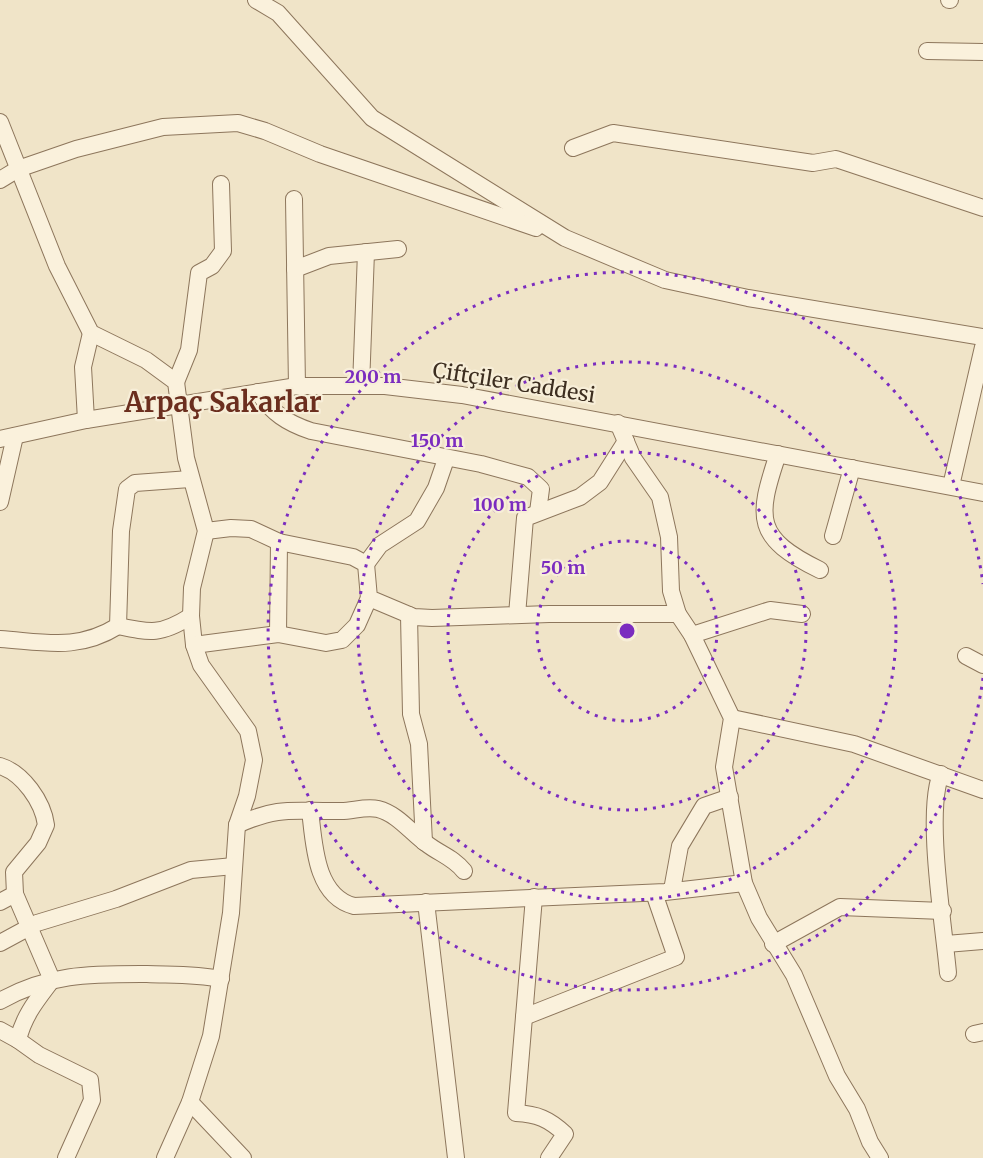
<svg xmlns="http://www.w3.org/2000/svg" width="983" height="1158" font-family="Merriweather,serif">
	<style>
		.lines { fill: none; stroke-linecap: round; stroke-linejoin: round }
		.minor-casing { stroke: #8d765c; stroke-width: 18 }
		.minor { stroke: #faf1dc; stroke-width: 16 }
		.ring { fill: none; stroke: #7b2cbf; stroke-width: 3; stroke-dasharray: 3 6 }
		.labels { text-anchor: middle; stroke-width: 4.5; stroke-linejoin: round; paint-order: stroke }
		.street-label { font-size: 21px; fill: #3d2e20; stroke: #f7eed8 }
		.district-label { font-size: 27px; font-weight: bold; fill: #6b2e1e; stroke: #f7eed8 }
		.centre { fill: #7b2cbf; stroke: #f7eed8; stroke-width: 3 }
		.ring-label { font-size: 18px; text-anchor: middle; font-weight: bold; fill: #7b2cbf; stroke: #f7eed8; stroke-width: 4.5; stroke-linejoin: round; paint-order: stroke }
	</style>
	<rect width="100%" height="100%" fill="#f0e4c8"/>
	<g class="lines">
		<g class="minor-casing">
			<g id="minor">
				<polyline points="256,0 278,13 372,118 565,238 665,280 748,298 983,337"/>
				<polyline points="949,0 950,0"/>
				<polyline points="927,51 983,52"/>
				<polyline points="0,122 57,266 91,333 146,360 176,382 186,458 206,531 192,588 191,616 194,645 201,665 248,731 254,760 247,796 237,825 231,913 211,1036 190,1102 165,1158"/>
				<polyline points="573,148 613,133 813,163 836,159 983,208"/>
				<polyline points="0,180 18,169 76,149 163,127 238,123 265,131 320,154 536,228"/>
				<polyline points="294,199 297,386"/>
				<polyline points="295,269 329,256 398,249"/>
				<polyline points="176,382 189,350 199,273 212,266 223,251 221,184"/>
				<polyline points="361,386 366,252"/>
				<path d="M 258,392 C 272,413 287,423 311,431 L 481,464 L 528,477 L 541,489 L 538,512"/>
				<polyline points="86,420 83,367 91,333"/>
				<polyline points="618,423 633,458 660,497 669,537 671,591 678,614 692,635 732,718 724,767 744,883 759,918 794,975 837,1076 857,1109 870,1142 880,1158"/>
				<polyline points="0,439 86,420 297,386 385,386 462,395 983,493"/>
				<path d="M 778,454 C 756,519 755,538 820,570"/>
				<polyline points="951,486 983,347"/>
				<polyline points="0,502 15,436"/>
				<polyline points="206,531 231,528 251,529 279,542 353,557 366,564 369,598 414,617 432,618 549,614 678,614"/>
				<polyline points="833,536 852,468"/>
				<polyline points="366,564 380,545 417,521 436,488 446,459"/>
				<polyline points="409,615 411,714 419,744 424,842"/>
				<polyline points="517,615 525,518 580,497 600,482 626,441"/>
				<path d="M 118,626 C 151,633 161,635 191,616"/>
				<polyline points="278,634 279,542"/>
				<polyline points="692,635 770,610 802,614"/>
				<path d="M 0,639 C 45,642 78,651 118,626 L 121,531 L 127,489 L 135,483 L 190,479"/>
				<polyline points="194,645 278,634 326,643 342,640 357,625 369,598"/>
				<polyline points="966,656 983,665"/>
				<polyline points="732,718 854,744 983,790"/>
				<path d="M 0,766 C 23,773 43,802 46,825 L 38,843 L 14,872 L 15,894 L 0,902"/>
				<path d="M 941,774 C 925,813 944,927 948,973"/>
				<path d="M 310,810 C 314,843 315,896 354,906 L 665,892 L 744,883"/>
				<path d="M 237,825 C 281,805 295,812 341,811 C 353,811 366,806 378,809 C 398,814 411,833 427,844 C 440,854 454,858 464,871"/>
				<polyline points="672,890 680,846 704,806 730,797"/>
				<polyline points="15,894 52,980"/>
				<path d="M 534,897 L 516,1113 C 537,1114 549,1119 565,1134 L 549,1158"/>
				<polyline points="426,902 456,1158"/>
				<polyline points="0,943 37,923 116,899 191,870 234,866"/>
				<polyline points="773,944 840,907 943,911"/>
				<polyline points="946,944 983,941"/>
				<path d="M 52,980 C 37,1000 24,1015 18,1040 L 39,1055 L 90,1080 L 92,1100 L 66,1158"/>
				<path d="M 0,1001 C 49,973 92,974 147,974 C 172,975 196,974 221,979"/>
				<polyline points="524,1017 676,957 654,893"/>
				<polyline points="0,1030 18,1040"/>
				<polyline points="974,1034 983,1032"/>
				<polyline points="190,1102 243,1158"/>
			</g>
		</g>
		<use href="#minor" class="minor"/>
	</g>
	<g class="ring">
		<circle cx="627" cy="631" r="90"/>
		<circle cx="627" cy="631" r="179"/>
		<circle cx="627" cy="631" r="269"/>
		<path d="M983 678A359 359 0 1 1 983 584"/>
	</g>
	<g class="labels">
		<g class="street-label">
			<text transform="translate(514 383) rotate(9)" y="7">Çiftçiler Caddesi</text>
		</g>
		<g class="district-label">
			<text x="223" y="412">Arpaç Sakarlar</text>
		</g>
	</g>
	<circle cx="627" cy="631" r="9" class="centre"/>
	<g class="ring-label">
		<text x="373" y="383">200 m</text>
		<text x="437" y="447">150 m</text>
		<text x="500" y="511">100 m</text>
		<text x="563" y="574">50 m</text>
	</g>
</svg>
